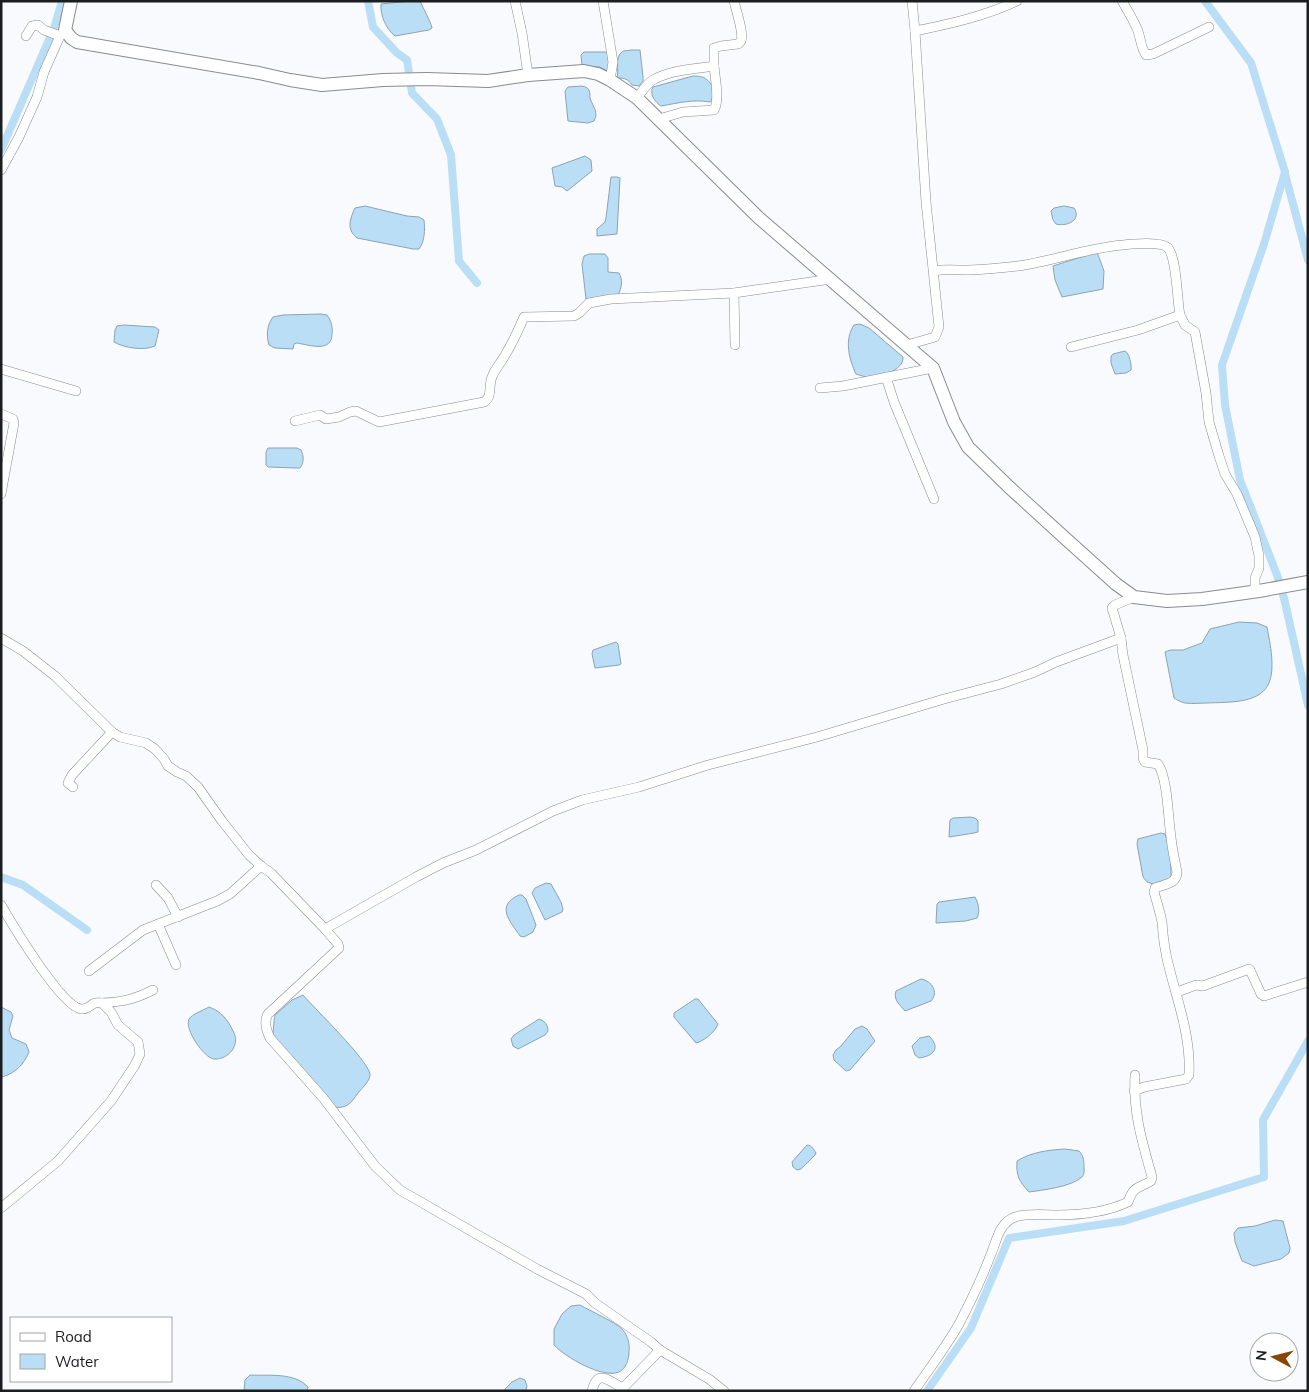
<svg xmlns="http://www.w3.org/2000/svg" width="1309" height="1392" font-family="Mulish,sans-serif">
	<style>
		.water { fill: #badef5; stroke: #8ba4b5 }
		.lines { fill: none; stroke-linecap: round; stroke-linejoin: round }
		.canal { stroke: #badef5; stroke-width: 8 }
		.street-casing { stroke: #8a8b90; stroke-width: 10 }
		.secondary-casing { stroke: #8a8b90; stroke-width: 14 }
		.street { stroke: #fff; stroke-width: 9 }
		.secondary { stroke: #fff; stroke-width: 12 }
	</style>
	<rect width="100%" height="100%" fill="#f9fafe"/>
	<g class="water">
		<path d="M 410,1 L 420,1 C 423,8 431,22 432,28 L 429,30 L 395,36 C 386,29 380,15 381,4 Z"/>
		<path d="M 631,50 L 640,50 L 643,77 L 643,81 L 639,86 L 632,85 C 628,79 625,78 617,78 C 619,71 615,56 622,52 C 624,50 628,51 631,50 Z"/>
		<polygon points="584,52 609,52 609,71 605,70 600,67 582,66 581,55"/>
		<path d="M 693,76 C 695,76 699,76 702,77 C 712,80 717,94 710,102 C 693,99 678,103 661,106 C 655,102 649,94 653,87 Z"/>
		<path d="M 582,86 C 585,87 587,87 589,90 C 590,92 590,96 590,98 C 593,107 599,112 594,121 L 588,123 L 568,121 L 565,91 L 568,87 Z"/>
		<polygon points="585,156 591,160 592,171 567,191 562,187 555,186 552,168"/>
		<polygon points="611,177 617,177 620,178 617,234 597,236 597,229 605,222 606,218"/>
		<path d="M 365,206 L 407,216 L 419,217 L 424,220 C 425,230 425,241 419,249 L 413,249 L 357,238 C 346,229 350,219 355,208 Z"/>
		<path d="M 1064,206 L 1074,208 C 1082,220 1067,227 1056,224 L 1053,220 L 1051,211 L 1054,208 Z"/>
		<polygon points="1097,252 1104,271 1103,289 1062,297 1055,280 1053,266"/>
		<path d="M 589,254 L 605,254 L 608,258 L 608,272 L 619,273 C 623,280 622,287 618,295 L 586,299 L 582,264 L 584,256 Z"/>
		<path d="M 321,314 L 327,315 C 331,320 333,327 332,334 C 332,353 309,345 297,343 L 294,344 L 293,349 L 275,348 L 269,345 C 266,335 267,325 273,317 L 283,315 Z"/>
		<path d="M 860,324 L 869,328 L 903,357 C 904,371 879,377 868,377 C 864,377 860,375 856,374 C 849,359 844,340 854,325 Z"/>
		<path d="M 124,325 L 155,327 L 159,330 L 155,346 C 144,351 124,348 114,342 L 115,330 L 117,326 Z"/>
		<path d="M 1125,351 C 1129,353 1132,365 1131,370 L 1126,373 L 1115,374 L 1111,363 L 1111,356 L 1113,354 Z"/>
		<path d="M 268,448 L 297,448 L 301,450 C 304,456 304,463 300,468 L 296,468 L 268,467 L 266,465 L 266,452 Z"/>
		<path d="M 1239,622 L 1257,623 L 1267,627 C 1270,643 1276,670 1268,685 C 1258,704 1227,702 1208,703 C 1201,703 1192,704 1185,703 C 1181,702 1177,700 1174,698 L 1165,652 L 1170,650 L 1183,650 L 1202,643 L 1210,629 Z"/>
		<polygon points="616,642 618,644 621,664 619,665 595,668 592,654 593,650"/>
		<polygon points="970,817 975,818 978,821 978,832 974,833 949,837 950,820 953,818"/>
		<path d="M 1161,833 L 1165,834 C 1170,847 1171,862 1171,876 L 1170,878 L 1153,884 L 1147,882 L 1143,877 L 1137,844 L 1138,839 Z"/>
		<polygon points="546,883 551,884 561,902 563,909 562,912 545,920 532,893 535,888"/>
		<path d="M 519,895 L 522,895 L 526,899 L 536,925 L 533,932 L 524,937 L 520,936 C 510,921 495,906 519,895 Z"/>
		<path d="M 975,897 C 979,904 980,912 977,918 L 966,921 L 936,923 L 937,904 L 939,902 Z"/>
		<path d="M 921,979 C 932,981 939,992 931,1001 L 905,1011 C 900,1005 893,1000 896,991 Z"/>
		<path d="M 303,995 C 315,1009 367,1059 370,1074 C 371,1080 362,1088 358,1093 C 351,1103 347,1109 334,1107 L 287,1056 L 273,1034 L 274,1021 L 275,1015 L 292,1000 Z"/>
		<path d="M 695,999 L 698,999 L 718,1024 C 715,1032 704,1041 696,1043 L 674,1017 L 674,1013 Z"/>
		<path d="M 1,1007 L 11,1012 L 13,1016 L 9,1030 L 12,1038 L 26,1044 L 29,1052 C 24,1064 16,1073 2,1077 L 1,1074 Z"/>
		<path d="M 209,1007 C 221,1011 228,1020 233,1031 C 241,1044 229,1060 214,1059 C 204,1058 184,1029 189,1019 C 192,1014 204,1010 209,1007 Z"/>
		<path d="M 539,1019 C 545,1021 548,1025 548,1031 L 545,1035 L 518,1049 L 513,1046 L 511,1039 L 514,1035 Z"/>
		<polygon points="862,1026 867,1029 875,1041 850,1070 846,1071 834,1060 833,1055 836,1050 841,1046 855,1029"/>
		<path d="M 929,1036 C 941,1048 934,1056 919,1058 L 915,1055 L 912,1046 L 920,1038 Z"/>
		<path d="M 807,1145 C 812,1145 814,1150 816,1153 L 815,1155 L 801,1169 L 797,1170 L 793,1167 L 792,1162 Z"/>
		<path d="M 1065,1149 L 1079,1151 C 1083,1155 1084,1160 1084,1166 C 1084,1169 1085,1174 1082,1177 C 1071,1187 1043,1190 1029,1192 C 1019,1181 1016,1176 1017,1161 C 1031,1152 1049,1150 1065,1149 Z"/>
		<polygon points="1275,1220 1283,1221 1290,1248 1289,1253 1281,1259 1254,1266 1242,1261 1235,1242 1234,1233 1238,1228 1255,1226"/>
		<path d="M 580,1305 C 590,1311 616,1322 623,1330 C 628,1336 630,1345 629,1352 C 629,1359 626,1369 619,1372 C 603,1379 565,1357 554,1345 L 554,1329 L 562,1314 L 571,1306 Z"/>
		<path d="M 250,1375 C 269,1376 294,1372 308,1387 L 307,1391 L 244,1391 L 245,1380 Z"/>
		<polygon points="520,1378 525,1380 527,1386 526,1391 503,1391 512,1382"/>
	</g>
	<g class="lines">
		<g class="canal">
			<polyline points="368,1 373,27 397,53 407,60 412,93 437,119 451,155 459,261 477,283"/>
			<polyline points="1205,1 1251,63 1285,172 1264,244 1222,365 1225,405 1240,480 1277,575 1284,598 1308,705"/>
			<polyline points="1,150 48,42 55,25 62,1"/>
			<polyline points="1285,174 1308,260"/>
			<polyline points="1,877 23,885 87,930"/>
			<polyline points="927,1391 971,1328 1009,1238 1124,1221 1264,1177 1263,1120 1308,1041"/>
		</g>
		<g class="street-casing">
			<g id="street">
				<polyline points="515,1 522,33 528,75"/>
				<polyline points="603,1 613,62 610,80"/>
				<path d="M 1122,1 C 1128,11 1134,21 1138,31 C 1141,40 1141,48 1146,55 L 1153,54 L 1209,27"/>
				<path d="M 915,31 C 950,24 985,16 1017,1"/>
				<polyline points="26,36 32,26 38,25 44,30 60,36"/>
				<path d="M 637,98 C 642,92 646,84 653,80 C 670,70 694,69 714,66 L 714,48 L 721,46 L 738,44 C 739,43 740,42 741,41 C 744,33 736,10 734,1"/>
				<path d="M 659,119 L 683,112 L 714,110 C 720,101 715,78 714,66"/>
				<polyline points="1,170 19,137 37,97 44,72 60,36 65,30"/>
				<path d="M 934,271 C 944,269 954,270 964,270 C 982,270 1000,268 1018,266 C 1053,261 1087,248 1123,245 C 1132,244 1162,241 1168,248 C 1177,258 1177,301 1180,315"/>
				<polyline points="734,293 735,345"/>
				<polyline points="907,345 935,337 939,327 926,202 915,31 912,1"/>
				<polyline points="1071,347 1138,330 1180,315 1185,325 1195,332 1206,393 1209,422 1219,456 1225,474 1237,494 1255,537 1259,556 1259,568 1255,578 1255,588 1257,591"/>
				<polyline points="1,369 76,391"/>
				<polyline points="886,377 894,402 934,499"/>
				<polyline points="820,388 843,386 933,368"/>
				<polyline points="1,414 13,419 14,423 1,494"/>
				<path d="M 295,421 L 320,415 L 326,419 L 339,417 L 350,412 L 356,411 L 379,422 L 484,402 C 493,396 488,386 492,377 C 495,369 500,364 504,357 C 512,344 518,331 524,317 L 574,316 L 579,313 L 589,303 L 611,299 L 734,293 L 831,279"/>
				<path d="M 1134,597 L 1115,605 L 1112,608 L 1121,638 L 1123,655 L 1143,750 L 1143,758 L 1145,762 L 1158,764 C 1168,779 1168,819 1171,837 C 1172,849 1175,861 1177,872 C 1177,884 1165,884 1155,888 L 1154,892 C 1157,902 1160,912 1162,922 C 1163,937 1165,952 1169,967 C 1178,1003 1191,1037 1189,1075 L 1186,1079 L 1144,1087 L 1134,1091"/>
				<polyline points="1,638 23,651 55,676 112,732 120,737 146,743 155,749 164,759 168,766 177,772 186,776 198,787 222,821 249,855 261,866 271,873 325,929 416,877 443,863 476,850 553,811 582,800 639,787 708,765 817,737 944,699 1001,684 1035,672 1056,662 1121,638"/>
				<polyline points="73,787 68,783 72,775 112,732"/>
				<polyline points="156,885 168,898 178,917"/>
				<path d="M 1,905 C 12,924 61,1006 81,1009 C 87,1010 90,1005 95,1003 C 96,1002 100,1003 102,1003 L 111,1012 L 118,1025 L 138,1042 L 140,1054 L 135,1065 L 111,1101 L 58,1161 L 1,1208"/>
				<polyline points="158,924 176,965"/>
				<path d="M 325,929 L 338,944 L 339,948 L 268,1014 C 264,1021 266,1030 270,1038 L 324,1099 L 375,1166 L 400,1190 L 537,1269 L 586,1294 L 595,1303 L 651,1342 L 660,1350"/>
				<polyline points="89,971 143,930 217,901 230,894 261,866"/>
				<polyline points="1177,992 1196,985 1203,986 1249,969 1250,970 1261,994 1264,996 1308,982"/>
				<path d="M 102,1003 C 123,1002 135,999 153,990"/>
				<path d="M 592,1391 C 593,1387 595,1382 597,1380 C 603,1373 617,1386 623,1388 L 660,1350 L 709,1379 L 724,1391"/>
				<path d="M 914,1391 C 929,1369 946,1347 959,1324 C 971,1301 982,1278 991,1254 C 997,1240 999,1223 1015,1217 C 1028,1213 1044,1215 1057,1215 C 1081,1215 1107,1212 1128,1202 C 1134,1185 1138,1189 1151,1181 L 1152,1177 C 1142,1141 1133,1113 1135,1075"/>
			</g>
		</g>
		<g class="secondary-casing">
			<polyline id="secondary" points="71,1 65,30 71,38 77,42 259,73 290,80 322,85 383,80 427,79 488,81 528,75 584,71 598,74 610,80 637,98 759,218 933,368 954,422 968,447 1009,487 1066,539 1116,584 1134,597 1167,601 1202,599 1259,591 1308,582"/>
		</g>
		<use href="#street" class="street"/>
		<use href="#secondary" class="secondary"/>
	</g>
	<rect width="1309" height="1392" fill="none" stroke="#1c1d1f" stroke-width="5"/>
	<rect x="10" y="1317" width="162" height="65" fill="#ffffff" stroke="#a4a5a5"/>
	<rect x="20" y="1333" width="25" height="8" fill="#ffffff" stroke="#a4a5a5"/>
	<text x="55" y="1342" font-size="15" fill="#1c1d1f">Road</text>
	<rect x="20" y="1354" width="25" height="15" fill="#badef5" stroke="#a4a5a5"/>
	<text x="55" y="1367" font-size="15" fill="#1c1d1f">Water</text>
	<g transform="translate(1274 1357) rotate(277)"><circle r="24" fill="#ffffff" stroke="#a4a5a5"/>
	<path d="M0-4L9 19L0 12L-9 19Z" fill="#854607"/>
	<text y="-8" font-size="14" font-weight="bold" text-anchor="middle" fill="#1c1d1f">N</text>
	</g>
</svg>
